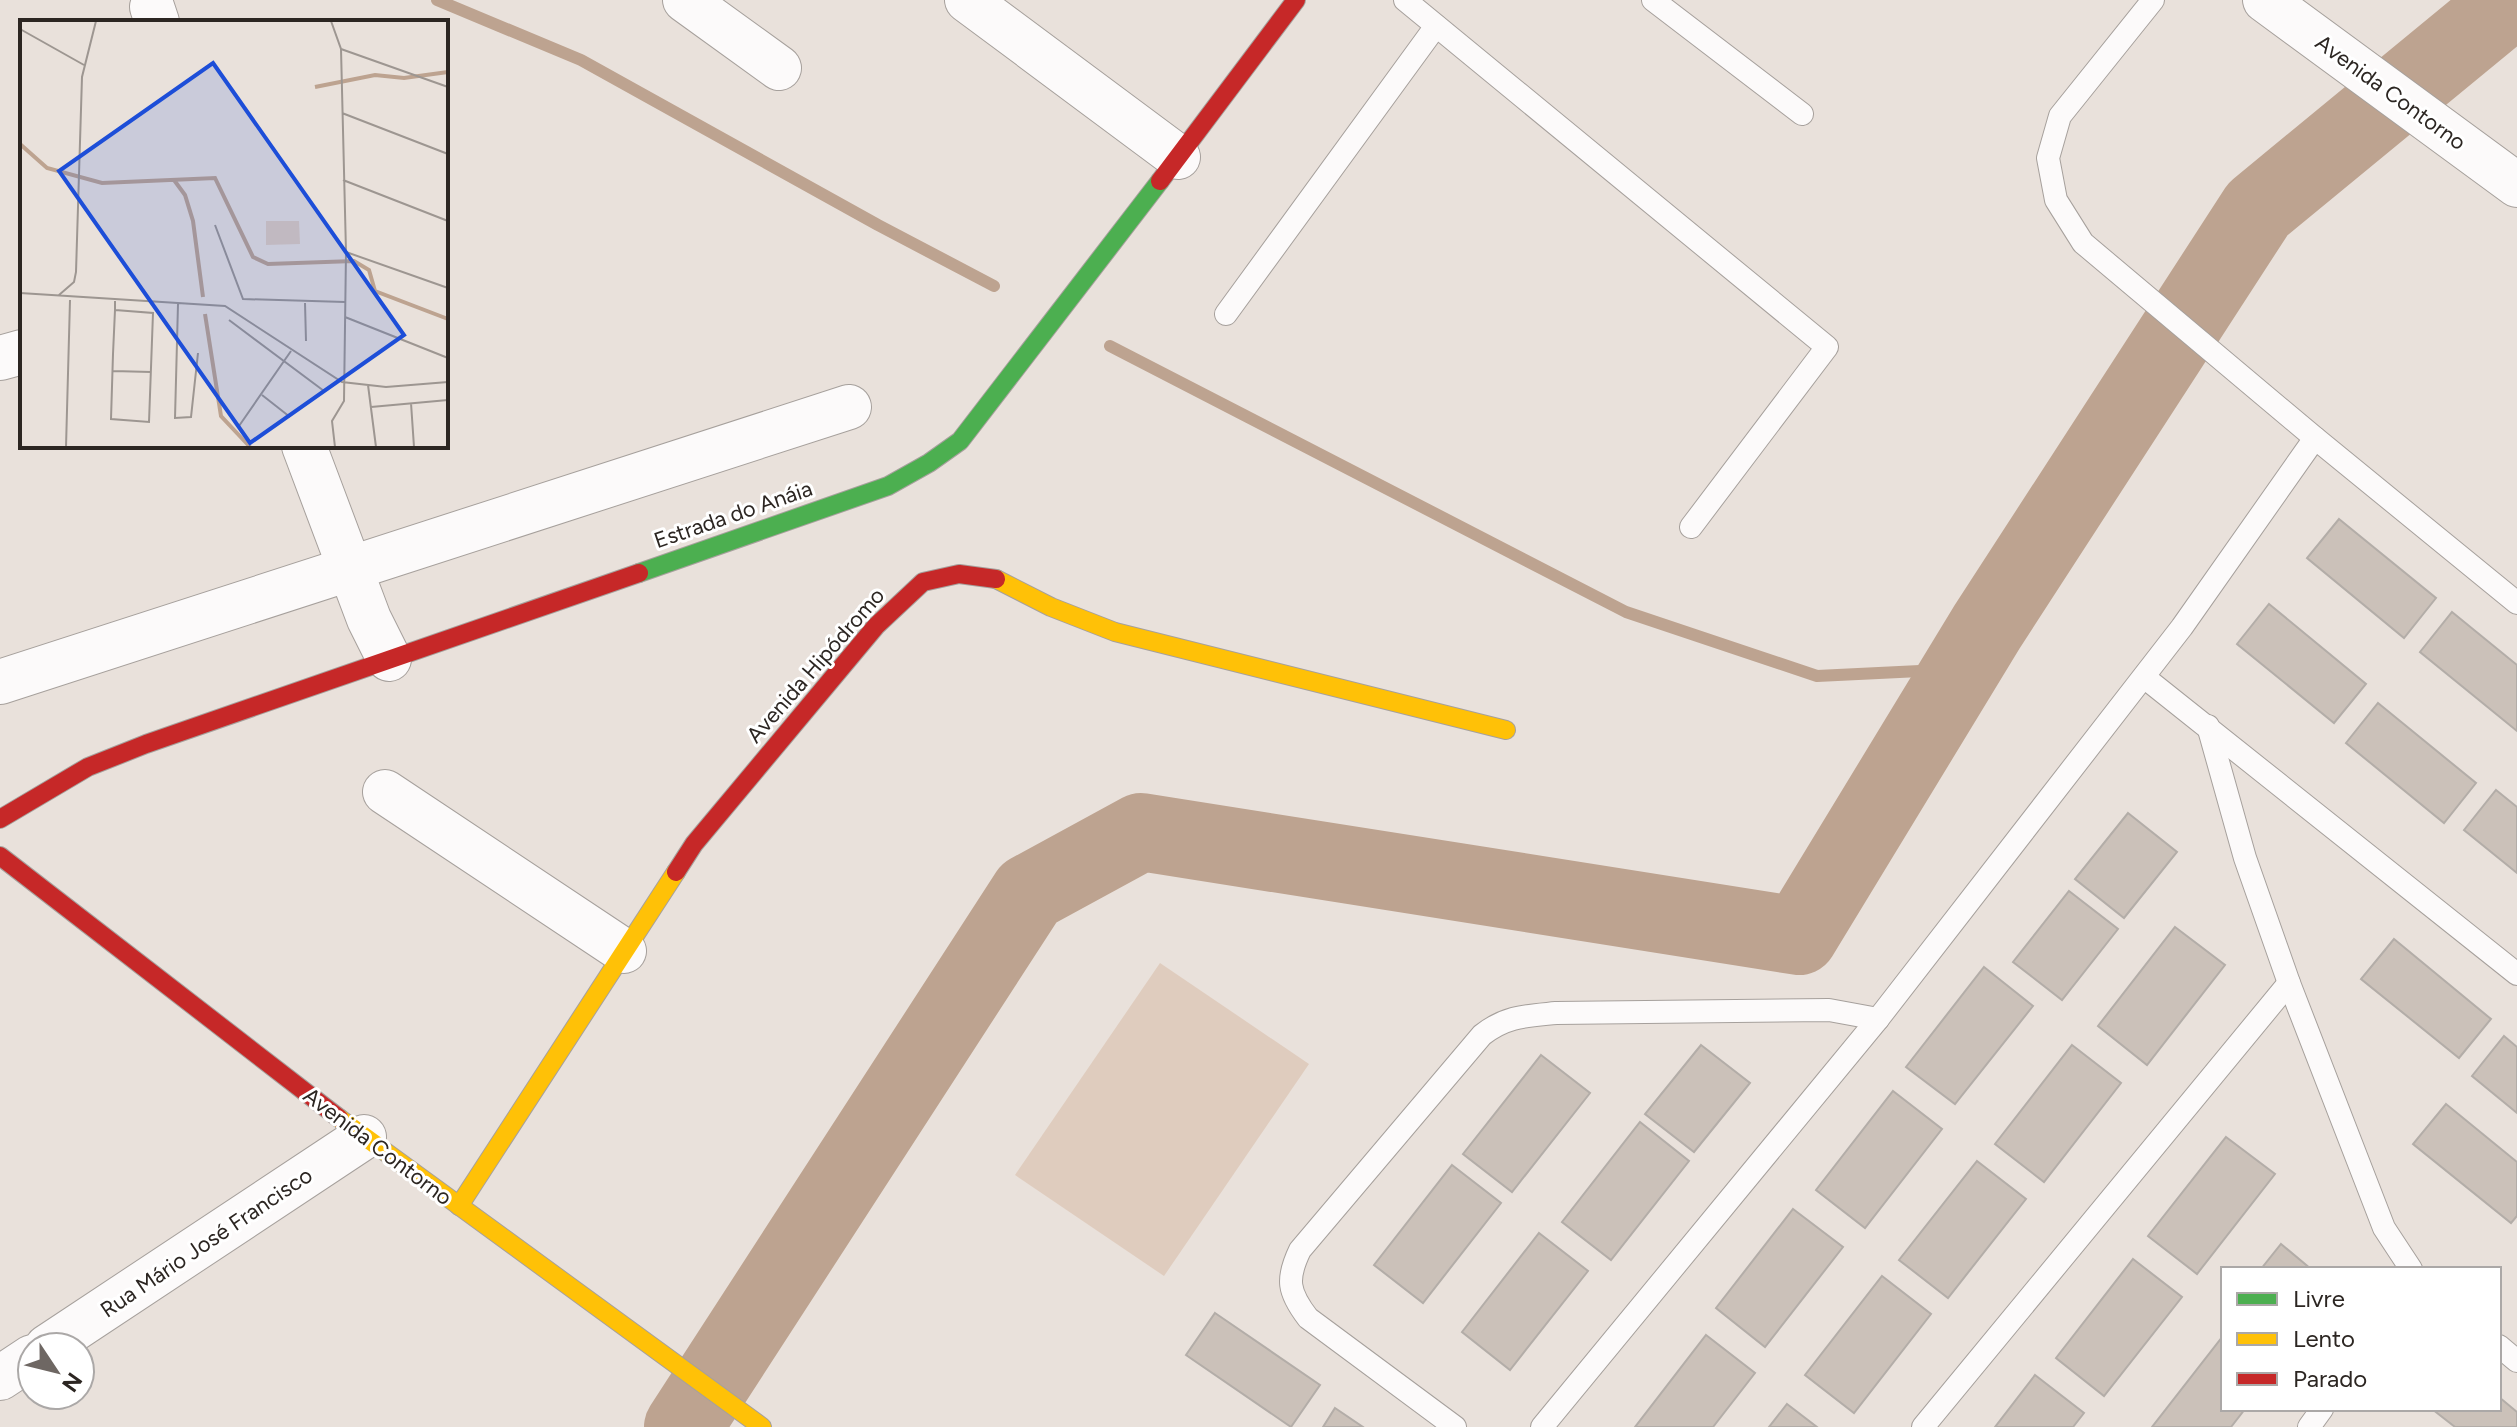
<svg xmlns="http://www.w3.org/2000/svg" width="2517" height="1427" font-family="Figtree,sans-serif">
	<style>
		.green { fill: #dfccbe }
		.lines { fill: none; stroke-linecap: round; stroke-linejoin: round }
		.stream { stroke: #bda390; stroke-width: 12 }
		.river { stroke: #bda390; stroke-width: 78 }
		.building { fill: #cbc1b9; stroke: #b3ada8; stroke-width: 2 }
		.lane-casing { stroke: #a6a09c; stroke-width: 24 }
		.street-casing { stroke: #a6a09c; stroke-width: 46 }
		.fast-casing { stroke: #a6a09c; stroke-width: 20 }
		.slow-casing { stroke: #a6a09c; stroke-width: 20 }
		.jam-casing { stroke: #a6a09c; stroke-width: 20 }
		.lane { stroke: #fcfafa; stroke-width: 22 }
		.street { stroke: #fcfafa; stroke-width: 44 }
		.fast { stroke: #4caf50; stroke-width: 18 }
		.slow { stroke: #ffc107; stroke-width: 18 }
		.jam { stroke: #c62828; stroke-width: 18 }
		.labels { text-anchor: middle; stroke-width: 6; stroke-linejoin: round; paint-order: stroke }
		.street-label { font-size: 22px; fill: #2c2622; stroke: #fff }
		.inset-river { fill: none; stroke: #bda390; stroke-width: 4 }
		.inset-road { fill: none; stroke: #9d9691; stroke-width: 2 }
		.view { fill: #1d4ed8; fill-opacity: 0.15; stroke: #1d4ed8; stroke-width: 4 }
		.inset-edge { fill: none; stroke: #2c2622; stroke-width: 4 }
	</style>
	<rect width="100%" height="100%" fill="#e9e1db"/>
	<polygon class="green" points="1160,963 1309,1064 1164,1276 1015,1175"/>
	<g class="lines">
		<g class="stream">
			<polyline points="437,0 581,60 878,225 994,286"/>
			<polyline points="1110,346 1626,612 1817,676 1961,669"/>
		</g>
		<polyline class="river" points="683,1427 1029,893 1141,832 1799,936 1987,627 2258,209 2512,0"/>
	</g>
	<g class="building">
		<polygon points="2339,519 2436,598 2404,638 2307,558"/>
		<polygon points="2269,604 2366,684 2334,723 2237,644"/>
		<polygon points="2452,612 2517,665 2517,731 2420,652"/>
		<polygon points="2378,703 2476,783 2444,823 2346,743"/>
		<polygon points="2496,790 2517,807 2517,873 2464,830"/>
		<polygon points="2128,813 2177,852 2124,918 2075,879"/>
		<polygon points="2069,891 2118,929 2062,1000 2013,962"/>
		<polygon points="2175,927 2225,965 2147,1065 2098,1026"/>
		<polygon points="2394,939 2491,1019 2459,1058 2361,979"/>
		<polygon points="1984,967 2033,1006 1955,1104 1906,1067"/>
		<polygon points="2504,1036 2517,1047 2517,1113 2472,1076"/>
		<polygon points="1701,1045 1750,1083 1694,1152 1645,1114"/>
		<polygon points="2072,1045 2121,1083 2044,1182 1995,1144"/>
		<polygon points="1541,1055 1590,1093 1512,1192 1463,1154"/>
		<polygon points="1893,1091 1942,1129 1865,1228 1816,1190"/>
		<polygon points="2446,1104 2517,1162 2517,1216 2511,1223 2413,1144"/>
		<polygon points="1640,1122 1689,1161 1611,1260 1562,1222"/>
		<polygon points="2226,1137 2275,1174 2197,1274 2148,1236"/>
		<polygon points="1977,1161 2026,1199 1948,1298 1899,1260"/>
		<polygon points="1452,1165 1501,1203 1423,1303 1374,1265"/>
		<polygon points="1793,1209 1843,1247 1765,1347 1716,1308"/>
		<polygon points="1539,1233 1588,1271 1510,1370 1462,1332"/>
		<polygon points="2281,1244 2311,1269 2261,1269"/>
		<polygon points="2133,1259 2182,1297 2104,1396 2056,1358"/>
		<polygon points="1882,1276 1931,1314 1854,1413 1805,1375"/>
		<polygon points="1215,1313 1320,1385 1291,1427 1186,1355"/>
		<polygon points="1706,1335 1755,1373 1713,1427 1635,1427"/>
		<polygon points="2223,1336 2223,1409 2245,1409 2231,1427 2152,1427"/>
		<polygon points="2035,1375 2084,1413 2073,1427 1995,1427"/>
		<polygon points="2499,1397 2517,1412 2517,1427 2455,1427 2432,1409 2499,1409"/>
		<polygon points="1787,1404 1817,1427 1769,1427"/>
		<polygon points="1335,1408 1363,1427 1323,1427"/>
	</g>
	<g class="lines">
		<g class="lane-casing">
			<g id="lane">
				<polyline points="1405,0 1827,347 1691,527"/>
				<polyline points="1653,0 1802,114"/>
				<polyline points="2153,0 2060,116 2048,158 2056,200 2083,243 2315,438 2517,603"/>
				<polyline points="1226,314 1436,26"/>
				<polyline points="2144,677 2517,974"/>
				<polyline points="2208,726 2245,858 2289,983 2384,1228 2411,1269"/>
				<polyline points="2499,1346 2517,1361"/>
				<path d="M 1455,1427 L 1308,1318 C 1288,1292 1286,1279 1300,1250 L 1482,1035 C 1506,1016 1526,1016 1556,1013 L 1829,1010 L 1878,1019"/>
				<polyline points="1542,1427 1878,1019 2182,627 2315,438"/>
				<polyline points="1923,1427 2289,983"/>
				<polyline points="2309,1427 2322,1409"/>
			</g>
		</g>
		<g class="street-casing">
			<g id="street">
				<polyline points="685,0 779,68"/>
				<polyline points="967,0 1178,157"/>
				<polyline points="2265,0 2517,185"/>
				<polyline points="152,7 157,22"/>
				<polyline points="0,358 22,352"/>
				<polyline points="304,446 369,619 389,659"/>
				<polyline points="0,682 849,407"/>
				<polyline points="385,792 624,951"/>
				<polyline points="47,1347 364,1137"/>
				<polyline points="0,1378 32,1357"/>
			</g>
		</g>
		<g class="fast-casing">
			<polyline id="fast" points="639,573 888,486 929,463 960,441 1160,181"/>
		</g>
		<g class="slow-casing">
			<g id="slow">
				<polyline points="996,579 1051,607 1115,632 1506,730"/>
				<polyline points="339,1118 762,1427"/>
				<polyline points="459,1206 676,872"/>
			</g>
		</g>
		<g class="jam-casing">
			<g id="jam">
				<polyline points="1160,181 1296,0"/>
				<polyline points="0,819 88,767 146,744 639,573"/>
				<polyline points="0,856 339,1118"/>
				<polyline points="676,872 694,844 876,626 923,582 959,574 996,579"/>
			</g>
		</g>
		<use href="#lane" class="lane"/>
		<use href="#street" class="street"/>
		<use href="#fast" class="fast"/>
		<use href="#slow" class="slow"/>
		<use href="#jam" class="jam"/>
	</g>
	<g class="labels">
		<g class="street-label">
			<text transform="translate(2391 92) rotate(36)" y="8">Avenida Contorno</text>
			<text transform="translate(733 514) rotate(-19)" y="8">Estrada do Anáia</text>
			<text transform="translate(815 665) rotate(-49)" y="8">Avenida Hipódromo</text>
			<text transform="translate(378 1146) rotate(37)" y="8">Avenida Contorno</text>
			<text transform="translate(206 1242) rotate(-34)" y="8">Rua Mário José Francisco</text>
		</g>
	</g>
	<g transform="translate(20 20)">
		<rect width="428" height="428" fill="#e9e1db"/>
		<path d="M 246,201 L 279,201 L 280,224 L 246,225 Z" fill="#dfccbe"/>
		<path class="inset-river" d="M 295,67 L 355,55 L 384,58 L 428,52M 0,124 L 27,148 L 82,163 L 195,158 L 233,237 L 248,244 L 334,241 L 349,250 L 355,271 L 428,299M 154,160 L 165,175 L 173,201 L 183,277M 185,294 L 201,396 L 230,427"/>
		<path class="inset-road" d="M 311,1 L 321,29 L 326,232 L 324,381 L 312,401 L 315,427M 0,9 L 64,45M 321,29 L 428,67M 322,93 L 428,134M 323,160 L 428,201M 195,205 L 223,279 L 325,282M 326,232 L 428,268M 0,273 L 205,286 L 322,362 L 366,367 L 428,362M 39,275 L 54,262 L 56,252 L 62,57 L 76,1M 285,283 L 286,321M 158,284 L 155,398 L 171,397 L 178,333M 95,290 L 133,293 L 129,402 L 91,399 L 93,334 L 95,290 L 95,281M 325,297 L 428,338M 209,300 L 304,371M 93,351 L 131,352M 348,365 L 356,427M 242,375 L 270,397M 391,383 L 394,427M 351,387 L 428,380M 219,406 L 271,331M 46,427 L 50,280M 71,427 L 208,427"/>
		<path class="view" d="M 193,43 L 384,315 L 230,423 L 39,151 Z"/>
		<rect width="428" height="428" class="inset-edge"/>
	</g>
	<rect x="2221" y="1267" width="280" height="144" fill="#ffffff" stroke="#aba8a7" stroke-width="2"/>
	<rect x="2237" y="1293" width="40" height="12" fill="#4caf50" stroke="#aba8a7" stroke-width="2"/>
	<text x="2293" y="1307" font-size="24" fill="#2c2622">Livre</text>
	<rect x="2237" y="1333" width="40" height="12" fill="#ffc107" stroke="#aba8a7" stroke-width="2"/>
	<text x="2293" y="1347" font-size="24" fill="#2c2622">Lento</text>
	<rect x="2237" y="1373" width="40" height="12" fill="#c62828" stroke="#aba8a7" stroke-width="2"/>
	<text x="2293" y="1387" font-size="24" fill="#2c2622">Parado</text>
	<g transform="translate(56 1371) rotate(125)"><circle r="38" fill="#ffffff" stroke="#aba8a7" stroke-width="2"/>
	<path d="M0-6L14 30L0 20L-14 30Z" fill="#6e6763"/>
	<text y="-12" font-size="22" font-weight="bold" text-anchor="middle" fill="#2c2622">N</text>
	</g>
</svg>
